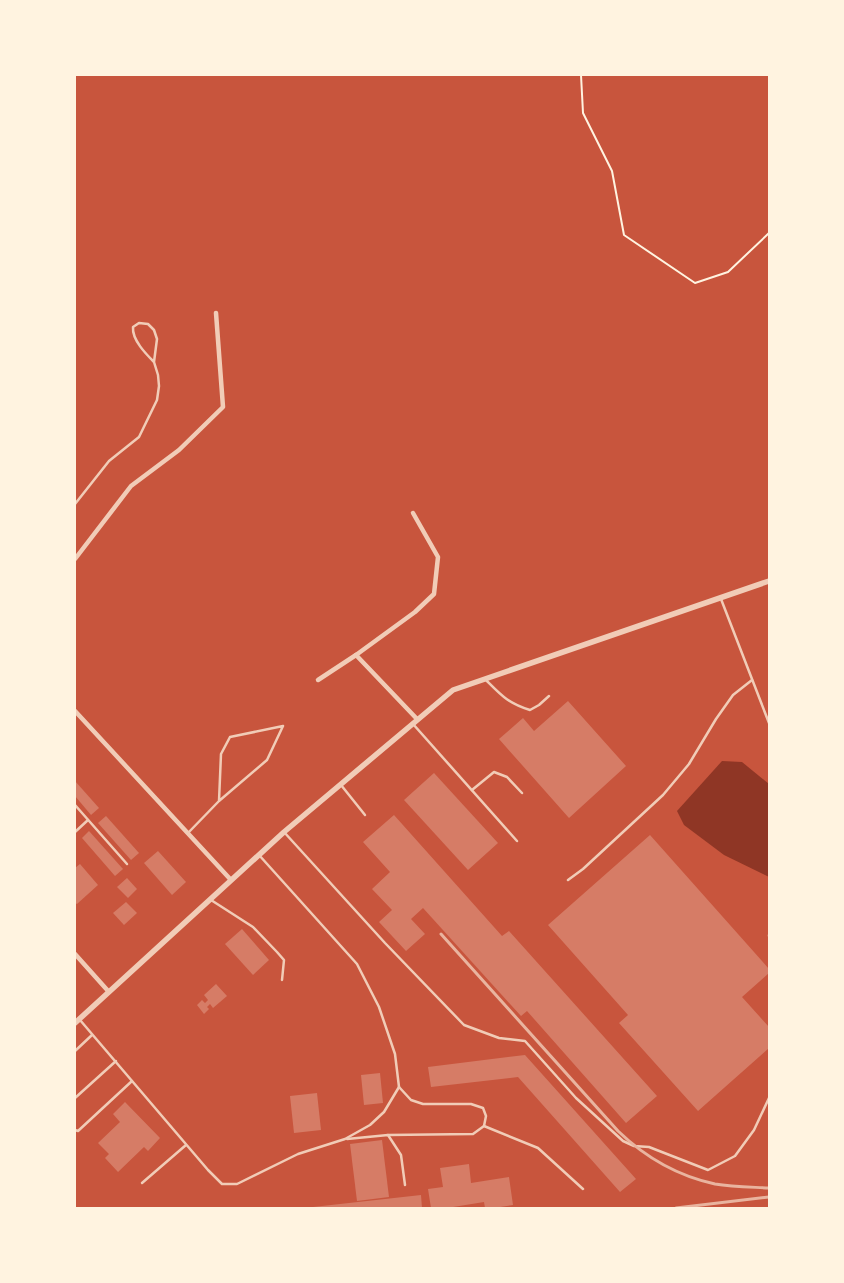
<svg xmlns="http://www.w3.org/2000/svg" width="844" height="1283" font-family="Jost,sans-serif">
	<style>
		.water { fill: #8f3625 }
		.building { fill: #d67c66 }
		.lines { fill: none; stroke-linecap: round; stroke-linejoin: round }
		.path { stroke: #fff3e0; stroke-width: 2 }
		.service { stroke: #f1ccb7; stroke-width: 2.5 }
		.minor { stroke: #f1ccb7; stroke-width: 4.5 }
		.tertiary { stroke: #f1ccb7; stroke-width: 5.5 }
		.rail { stroke: #e9b49f; stroke-width: 3 }
	</style>
	<rect width="100%" height="100%" fill="#c8553d"/>
	<polygon class="water" points="722,761 742,762 769,784 769,877 724,855 684,825 677,811"/>
	<g class="building">
		<polygon points="568,701 626,766 569,818 499,739 523,718 534,731"/>
		<polygon points="434,773 498,843 468,870 404,800"/>
		<polygon points="75,781 99,808 91,815 75,796"/>
		<polygon points="394,815 502,936 509,931 657,1096 626,1123 527,1011 521,1016 423,908 411,919 425,934 406,951 379,922 392,910 372,889 390,872 363,842"/>
		<polygon points="106,816 139,853 131,860 98,823"/>
		<polygon points="89,831 123,869 115,876 82,838"/>
		<polygon points="650,835 769,969 769,973 742,997 769,1027 769,1048 698,1111 619,1023 628,1015 548,925"/>
		<polygon points="158,851 186,882 172,895 144,863"/>
		<polygon points="80,864 98,885 77,904 75,903 75,868"/>
		<polygon points="127,878 137,889 128,898 117,887"/>
		<polygon points="126,902 137,913 124,925 113,913"/>
		<polygon points="242,929 269,960 253,975 225,944"/>
		<polygon points="216,984 227,996 213,1008 210,1004 207,1007 209,1009 204,1014 197,1005 202,1000 205,1003 208,1000 204,995"/>
		<polygon points="525,1055 636,1179 620,1192 518,1077 431,1087 428,1067"/>
		<polygon points="380,1073 383,1103 364,1105 361,1075"/>
		<polygon points="317,1093 321,1130 294,1133 290,1096"/>
		<polygon points="125,1102 160,1138 148,1151 144,1147 118,1172 105,1158 109,1154 98,1143 120,1122 113,1114"/>
		<polygon points="382,1140 389,1197 357,1201 350,1144"/>
		<polygon points="469,1164 471,1183 509,1177 513,1205 494,1208 485,1208 484,1202 447,1208 431,1208 428,1189 443,1187 440,1168"/>
		<polygon points="421,1195 422,1208 313,1208 313,1207"/>
	</g>
	<g class="lines">
		<polyline class="path" points="581,75 583,113 612,171 624,235 695,283 728,272 769,233"/>
		<g class="service">
			<path d="M 75,504 L 109,461 L 139,437 L 157,400 L 159,386 L 158,375 L 154,362 L 157,339 L 154,330 L 148,324 L 139,323 L 133,327 C 132,340 146,354 154,362"/>
			<polyline points="721,599 769,723"/>
			<path d="M 486,680 C 502,696 508,703 530,710 L 539,705 L 549,696"/>
			<polyline points="413,724 517,841"/>
			<polyline points="341,785 365,815"/>
			<polyline points="472,790 494,772 507,777 522,793"/>
			<polyline points="75,805 127,864"/>
			<polyline points="75,832 88,820"/>
			<polyline points="284,832 385,943 464,1025 499,1038 525,1041 576,1098 623,1141 634,1146 649,1147 708,1170 735,1156 754,1130 769,1098"/>
			<polyline points="188,833 219,801 267,760 283,726 230,737 221,754 219,801"/>
			<polyline points="568,880 583,869 663,795 689,764 716,719 733,695 752,680"/>
			<polyline points="211,900 253,927 277,952 284,960 282,980"/>
			<polyline points="769,935 769,936"/>
			<polyline points="80,1020 208,1170 222,1184 237,1184 298,1154 345,1139 370,1125 384,1112 399,1087 395,1054 379,1007 357,964 259,855"/>
			<polyline points="75,1051 92,1035"/>
			<polyline points="75,1098 116,1061"/>
			<polyline points="484,1126 538,1148 583,1189"/>
			<polyline points="75,1130 78,1131 132,1081"/>
			<polyline points="388,1135 473,1134 484,1126 486,1116 483,1108 471,1104 423,1104 411,1100 399,1087"/>
			<polyline points="347,1139 388,1135 401,1155 405,1185"/>
			<polyline points="142,1183 186,1145"/>
		</g>
		<g class="minor">
			<polyline points="75,559 131,486 179,450 223,407 216,313"/>
			<polyline points="356,655 417,719"/>
			<polyline points="318,680 356,655 415,612 434,594 438,557 413,513"/>
			<polyline points="75,711 231,880"/>
			<polyline points="75,954 109,992"/>
		</g>
		<polyline class="tertiary" points="75,1023 284,832 453,690 769,581"/>
		<g class="rail">
			<path d="M 441,934 L 618,1131 C 645,1157 678,1176 715,1184 C 733,1187 751,1187 769,1188"/>
			<polyline points="676,1208 769,1197"/>
		</g>
	</g>
	<rect width="844" height="1283" fill="none" stroke="#fff3e0" stroke-width="152"/>
</svg>
